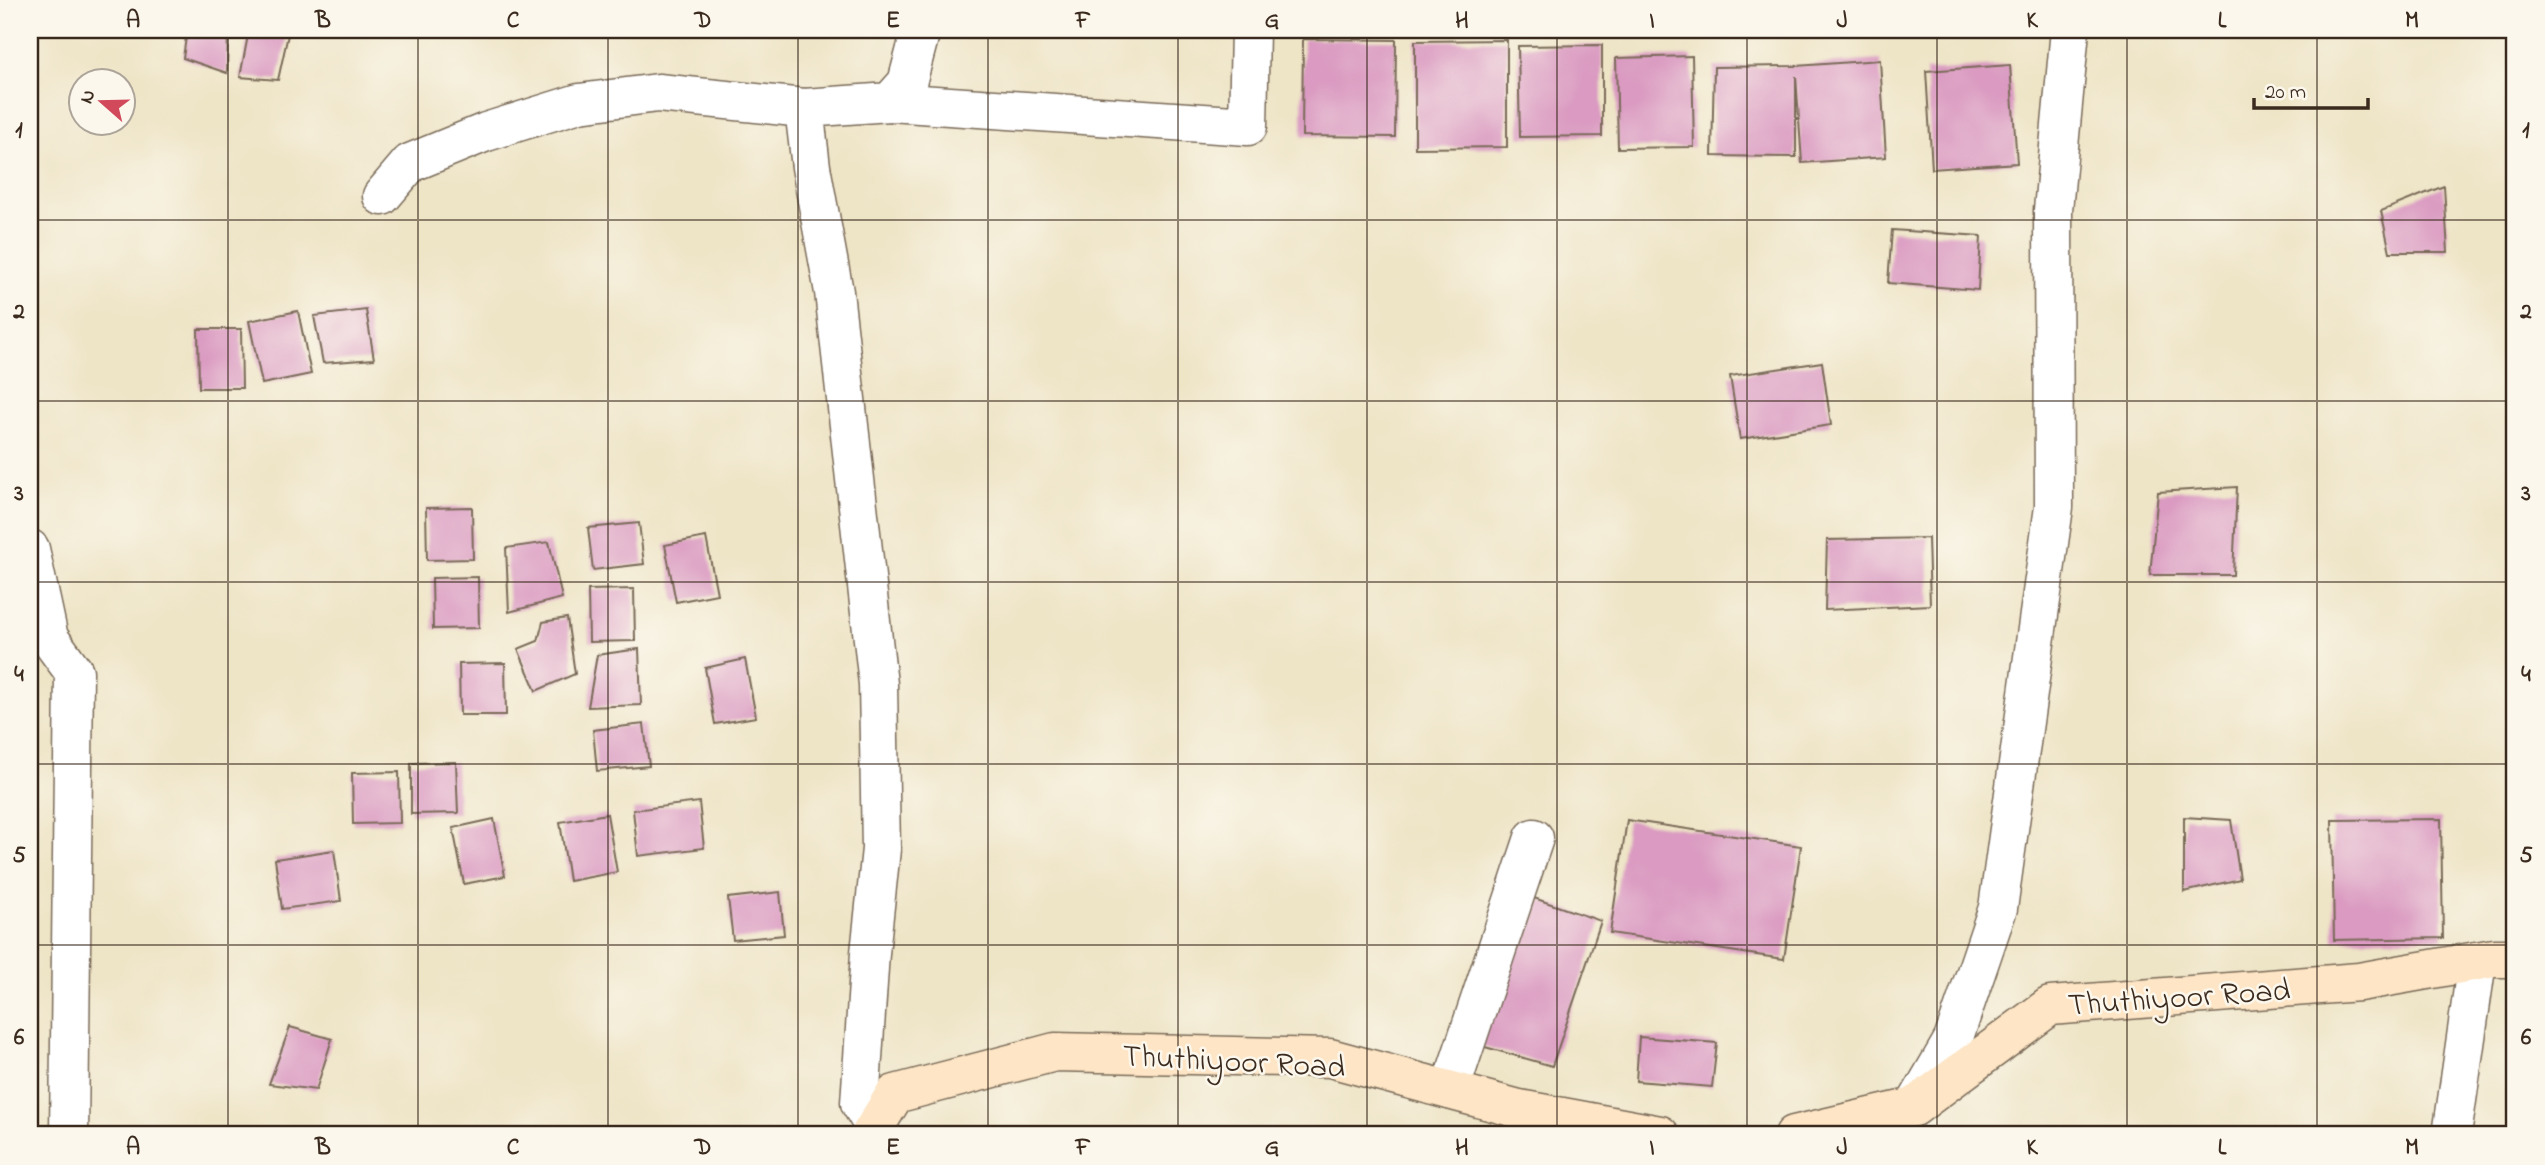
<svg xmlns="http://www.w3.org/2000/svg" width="2545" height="1165" font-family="'Indie Flower',sans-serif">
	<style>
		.building { fill: #da9ac1 }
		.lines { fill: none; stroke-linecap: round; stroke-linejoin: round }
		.minor-casing { stroke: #7a6b59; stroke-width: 41 }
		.secondary-casing { stroke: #7a6b59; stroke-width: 41 }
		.minor { stroke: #fff; stroke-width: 38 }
		.secondary { stroke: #fde5c5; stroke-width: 38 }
		.grid { fill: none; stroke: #3b2a1e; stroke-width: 2; stroke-opacity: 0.55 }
		.labels { text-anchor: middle; stroke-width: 5; stroke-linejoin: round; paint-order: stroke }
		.street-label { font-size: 32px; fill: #3b2a1e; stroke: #fbf7ec }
		.neatline { fill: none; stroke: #3b2a1e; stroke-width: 2.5 }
		.grid-label { font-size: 23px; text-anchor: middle; font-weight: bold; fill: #3b2a1e }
	</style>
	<rect width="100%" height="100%" fill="#fbf7ec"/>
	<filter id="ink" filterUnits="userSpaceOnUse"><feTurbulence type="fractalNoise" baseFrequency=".0143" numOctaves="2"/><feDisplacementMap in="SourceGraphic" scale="14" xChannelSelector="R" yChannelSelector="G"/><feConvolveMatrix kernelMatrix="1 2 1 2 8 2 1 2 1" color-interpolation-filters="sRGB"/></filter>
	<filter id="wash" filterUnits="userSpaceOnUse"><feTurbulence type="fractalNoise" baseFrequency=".00686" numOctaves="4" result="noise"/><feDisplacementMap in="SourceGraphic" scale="28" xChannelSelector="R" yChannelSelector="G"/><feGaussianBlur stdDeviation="1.57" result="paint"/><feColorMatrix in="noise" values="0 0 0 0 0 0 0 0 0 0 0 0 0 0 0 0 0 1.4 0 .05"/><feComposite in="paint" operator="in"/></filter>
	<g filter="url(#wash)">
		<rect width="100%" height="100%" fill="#eee4c6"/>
		<g id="blocks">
			<g class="building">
				<polygon points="187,30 228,30 227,73 183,58"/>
				<polygon points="249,30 289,30 278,80 240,77"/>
				<polygon points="1303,39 1396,40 1395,137 1302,136"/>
				<polygon points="1507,40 1507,147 1415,148 1415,41"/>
				<polygon points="1602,45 1602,136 1520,137 1518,46"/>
				<polygon points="1692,56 1694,147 1618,148 1616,58"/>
				<polygon points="1880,60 1886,157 1802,163 1796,76 1796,157 1712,156 1714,67 1796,66"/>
				<polygon points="2010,65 2017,163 1932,169 1926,71"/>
				<polygon points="2444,186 2448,252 2390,252 2381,211"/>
				<polygon points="1892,230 1981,236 1978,290 1888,283"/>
				<polygon points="366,310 374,359 323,363 314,316"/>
				<polygon points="298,311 311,374 262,384 249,321"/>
				<polygon points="198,329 241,329 242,388 199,388"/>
				<polygon points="1822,362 1831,425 1740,439 1730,376"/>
				<polygon points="2237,487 2233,575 2150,575 2158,492"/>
				<polygon points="472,507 473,559 427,560 426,508"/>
				<polygon points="639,523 644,564 593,570 588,528"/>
				<polygon points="706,537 717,594 676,602 665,545"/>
				<polygon points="1928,538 1930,605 1825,610 1827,540"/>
				<polygon points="549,542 562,598 509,612 506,548"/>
				<polygon points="478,577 479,628 433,629 432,578"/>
				<polygon points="634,589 635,641 589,642 588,590"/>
				<polygon points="567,618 575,674 536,691 518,649 538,641 543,622"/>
				<polygon points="639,649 641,705 588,707 597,655"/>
				<polygon points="745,659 756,717 715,724 705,668"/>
				<polygon points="505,663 506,715 460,715 459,664"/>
				<polygon points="644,724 649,766 597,771 593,730"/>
				<polygon points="456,762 458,813 411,814 411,763"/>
				<polygon points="399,772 400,823 353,824 352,773"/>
				<polygon points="699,802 704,848 638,856 633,810"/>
				<polygon points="607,814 617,872 569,881 560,822"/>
				<polygon points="2184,817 2231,820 2240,879 2184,892"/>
				<polygon points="494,819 505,876 464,884 453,828"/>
				<polygon points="2441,819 2443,938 2334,940 2332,820"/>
				<polygon points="1627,820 1801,846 1784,959 1610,933"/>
				<polygon points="334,850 341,901 282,909 275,859"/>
				<polygon points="780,892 784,935 733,940 728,898"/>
				<polygon points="1528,896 1601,921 1552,1066 1478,1045"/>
				<polygon points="290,1027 332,1039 316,1090 269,1084"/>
				<polygon points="1639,1037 1717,1043 1712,1087 1636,1081"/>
			</g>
		</g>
	</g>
	<g filter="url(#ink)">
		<use href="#blocks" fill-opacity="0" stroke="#7a6b59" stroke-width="2"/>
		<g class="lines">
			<g class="minor-casing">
				<g id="minor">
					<polyline points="890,102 1248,126 1250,30"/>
					<polyline points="382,196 410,163 486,132 579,103 658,93 804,108"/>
					<polyline points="30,549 49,638 74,672 69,1135"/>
					<polyline points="1450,1090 1534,838"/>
					<polyline points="1914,1107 1953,1040 1998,908 2054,507 2053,210 2070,30"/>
					<polyline points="875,1128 860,1103 870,953 881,849 878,684 834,292 811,167 804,108 890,102 907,83 921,30"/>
					<polyline points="2452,1135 2477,961"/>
				</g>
			</g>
			<g class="secondary-casing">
				<g id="secondary">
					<polyline points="870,1135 895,1094 1055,1052 1330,1058 1519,1109 1660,1135"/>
					<polyline points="1794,1135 1914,1107 2050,1006 2359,982 2494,958 2515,958"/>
				</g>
			</g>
			<use href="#minor" class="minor"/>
			<use href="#secondary" class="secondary"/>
		</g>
	</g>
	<path class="grid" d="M 228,30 L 228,1135M 418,30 L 418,1135M 608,30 L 608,1135M 798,30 L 798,1135M 988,30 L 988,1135M 1178,30 L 1178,1135M 1367,30 L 1367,1135M 1557,30 L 1557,1135M 1747,30 L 1747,1135M 1937,30 L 1937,1135M 2127,30 L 2127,1135M 2317,30 L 2317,1135M 30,220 L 2515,220M 30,401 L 2515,401M 30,582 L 2515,582M 30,764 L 2515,764M 30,945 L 2515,945"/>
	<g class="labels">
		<g class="street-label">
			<text transform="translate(2179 996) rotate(-4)" y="11">Thuthiyoor Road</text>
			<text transform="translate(1234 1060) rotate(3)" y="11">Thuthiyoor Road</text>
		</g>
	</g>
	<rect width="2545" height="1165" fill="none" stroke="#fbf7ec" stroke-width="77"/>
	<g transform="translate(102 102) rotate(290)"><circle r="33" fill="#fbf7ec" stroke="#aea59a" stroke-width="2"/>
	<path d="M0-5L12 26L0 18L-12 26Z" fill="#d1495b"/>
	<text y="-10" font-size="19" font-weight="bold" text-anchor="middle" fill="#3b2a1e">N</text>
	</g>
	<path d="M2254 98v10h114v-10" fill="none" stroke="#3b2a1e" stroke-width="3.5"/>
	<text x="2265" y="98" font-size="21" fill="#3b2a1e" stroke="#fbf7ec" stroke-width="5" paint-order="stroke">20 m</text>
	<rect x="38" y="38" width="2468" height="1088" class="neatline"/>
	<g class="grid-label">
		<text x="133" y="27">A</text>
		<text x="323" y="27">B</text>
		<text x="513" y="27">C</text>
		<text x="703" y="27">D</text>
		<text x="893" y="27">E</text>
		<text x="1083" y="27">F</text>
		<text x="1272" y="27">G</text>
		<text x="1462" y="27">H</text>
		<text x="1652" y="27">I</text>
		<text x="1842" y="27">J</text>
		<text x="2032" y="27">K</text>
		<text x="2222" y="27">L</text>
		<text x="2412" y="27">M</text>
		<text x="19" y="137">1</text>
		<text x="2526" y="137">1</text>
		<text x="19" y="318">2</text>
		<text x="2526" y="318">2</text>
		<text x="19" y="500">3</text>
		<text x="2526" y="500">3</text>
		<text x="19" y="681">4</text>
		<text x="2526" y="681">4</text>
		<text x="19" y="862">5</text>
		<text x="2526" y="862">5</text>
		<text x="19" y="1044">6</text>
		<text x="2526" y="1044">6</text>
		<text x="133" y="1154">A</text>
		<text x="323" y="1154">B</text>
		<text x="513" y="1154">C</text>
		<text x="703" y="1154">D</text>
		<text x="893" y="1154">E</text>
		<text x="1083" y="1154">F</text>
		<text x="1272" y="1154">G</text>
		<text x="1462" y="1154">H</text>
		<text x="1652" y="1154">I</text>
		<text x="1842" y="1154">J</text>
		<text x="2032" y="1154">K</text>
		<text x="2222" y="1154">L</text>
		<text x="2412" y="1154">M</text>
	</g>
</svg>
